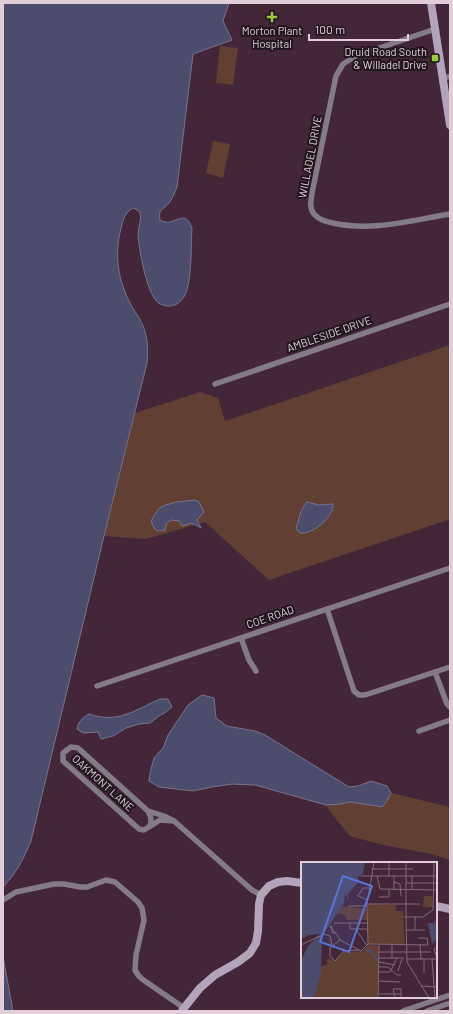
<svg xmlns="http://www.w3.org/2000/svg" width="453" height="1014" font-family="Barlow,sans-serif">
	<style>
		.green { fill: #623f33 }
		.water { fill: #4c4c6c; stroke: #78738c }
		.lines { fill: none; stroke-linecap: round; stroke-linejoin: round }
		.street { stroke: #837b88; stroke-width: 5.5 }
		.secondary { stroke: #b2a4ba; stroke-width: 8 }
		.poi-dot { fill: #98cb37; stroke: #21151d; stroke-width: 1.5 }
		.labels { text-anchor: middle; stroke-width: 4; stroke-linejoin: round; paint-order: stroke }
		.poi-label { font-size: 11px; fill: #e0cdd8; stroke: #21151d }
		.street-label { font-size: 11px; fill: #e0cdd8; stroke: #21151d }
		.inset-river { fill: none; stroke: #4c4c6c; stroke-width: 2 }
		.inset-road { fill: none; stroke: #826979; stroke-width: 1 }
		.view { fill: #5874d8; fill-opacity: 0.15; stroke: #5874d8; stroke-width: 2 }
		.inset-edge { fill: none; stroke: #e0cdd8; stroke-width: 2 }
	</style>
	<rect width="100%" height="100%" fill="#432739"/>
	<g class="green">
		<polygon points="220,46 238,48 233,85 216,83"/>
		<polygon points="213,141 230,144 223,178 206,173"/>
		<polygon points="450,345 450,519 269,580 205,522 146,539 104,536 135,413 200,392 218,398 225,421"/>
		<polygon points="391,793 450,807 450,860 432,854 383,845 350,836 335,818 326,805 340,804 351,802 382,807 387,801"/>
	</g>
	<g class="water">
		<path d="M 3,3 L 229,3 L 223,21 L 232,40 L 193,54 L 177,187 C 175,192 173,198 169,203 C 163,210 158,209 160,220 C 174,229 184,206 192,228 C 191,244 192,282 185,295 C 183,299 180,302 177,304 C 170,308 159,306 155,299 C 146,288 139,249 138,235 C 138,229 142,217 140,213 C 139,210 135,209 133,208 C 125,212 123,220 121,228 C 114,256 118,280 131,305 C 136,314 143,322 145,332 C 148,342 148,352 147,363 L 104,536 L 31,841 C 23,860 17,872 3,887 Z"/>
		<polygon points="195,500 199,502 204,512 197,520 201,528 192,523 182,526 179,521 171,520 166,524 165,530 157,531 154,528 151,521 159,508 166,505 176,502"/>
		<path d="M 307,502 L 319,505 L 333,504 C 334,517 312,535 300,533 L 296,529 C 299,519 300,510 307,502 Z"/>
		<polygon points="202,695 214,698 216,718 227,726 255,731 265,735 349,787 358,786 371,781 387,786 391,793 387,801 382,807 351,802 340,804 326,805 255,785 232,784 212,787 193,791 159,787 149,781 150,773 154,758 163,748 168,735 188,705"/>
		<path d="M 160,699 L 168,699 L 172,707 L 166,712 L 159,716 L 150,723 L 139,724 L 126,728 L 113,736 L 101,739 L 98,732 L 83,733 L 77,729 C 78,722 83,717 89,714 C 118,724 135,710 160,699 Z"/>
		<polygon points="3,956 3,957 13,1011 3,1011"/>
	</g>
	<g class="lines">
		<g class="street">
			<path d="M 435,29 L 356,56 L 343,64 L 336,76 L 312,193 C 311,200 309,208 314,214 C 318,219 327,222 333,223 C 372,232 412,220 450,214"/>
			<polyline points="443,79 450,76"/>
			<polyline points="215,384 450,304"/>
			<polyline points="327,609 354,691 359,695 365,695 450,667"/>
			<polyline points="241,638 249,660 256,671"/>
			<polyline points="435,672 447,704 450,707"/>
			<polyline points="97,686 450,568"/>
			<polyline points="419,731 450,720"/>
			<path d="M 148,811 C 151,817 152,820 150,826"/>
			<polyline points="174,821 160,820 144,830 139,829 63,761 63,753 71,747 78,748 148,811 164,816 174,821 252,890 261,895"/>
			<polyline points="3,900 16,892 54,884 64,884 80,887 87,887 106,880 115,882 138,902 142,908 144,920 136,955 135,970 138,975 142,979 184,1008"/>
			<polyline points="403,1011 450,995"/>
			<polyline points="427,1011 450,1003"/>
		</g>
		<g class="secondary">
			<polyline points="431,3 450,125"/>
			<polyline points="436,906 450,909"/>
			<polyline points="182,1011 184,1008 200,988 215,975 238,962 250,953 256,943 258,931 259,904 261,895 269,886 278,882 287,881 302,883"/>
		</g>
	</g>
	<g class="poi-dot">
		<path d="M270 11h4v4h4v4h-4v4h-4v-4h-4v-4h4z"/>
		<rect x="431" y="54" width="8" height="8" rx="2"/>
	</g>
	<g class="labels">
		<g class="poi-label">
			<text x="272" y="35">Morton Plant<tspan x="272" dy="13">Hospital</tspan></text>
			<text x="427" y="56" text-anchor="end">Druid Road South<tspan x="427" dy="13">&amp; Willadel Drive</tspan></text>
		</g>
		<g class="street-label">
			<text transform="translate(310 157) rotate(-79)" y="4">WILLADEL DRIVE</text>
			<text transform="translate(329 334) rotate(-19)" y="4">AMBLESIDE DRIVE</text>
			<text transform="translate(270 617) rotate(-19)" y="4">COE ROAD</text>
			<text transform="translate(103 783) rotate(42)" y="4">OAKMONT LANE</text>
		</g>
	</g>
	<g transform="translate(301 862)">
		<rect width="136" height="136" fill="#432739"/>
		<path d="M 123,34 L 131,34 L 132,45 L 122,45 ZM 67,42 L 95,43 L 95,49 L 102,49 L 104,82 L 67,82 ZM 41,44 L 66,47 L 66,58 L 46,58 L 43,53 L 36,51 ZM 67,83 L 78,84 L 77,136 L 13,136 L 20,105 L 27,101 L 25,98 L 29,96 L 33,99 L 43,90 L 62,89 Z" fill="#623f33"/>
		<path d="M 0,0 L 64,0 L 61,15 L 57,14 L 58,19 L 47,32 L 47,38 L 44,31 L 43,41 L 21,74 L 20,111 L 13,136 L 0,136 L 0,98 L 7,84 L 19,72 L 8,73 L 0,77 ZM 134,55 L 136,77 L 131,82 L 127,61 L 133,61 Z" fill="#4c4c6c"/>
		<path class="inset-river" d="M 64,87 L 71,90 L 77,99"/>
		<path class="inset-road" d="M 71,7 L 112,7M 61,14 L 136,14M 76,14 L 79,27 L 136,28M 88,14 L 88,0M 93,14 L 93,28M 93,20 L 99,22 L 100,34M 105,21 L 136,21M 111,28 L 111,14M 78,35 L 88,35 L 88,28M 67,38 L 57,34 L 62,26 L 69,26M 66,42 L 119,42M 47,44 L 66,44M 103,55 L 105,55 L 105,0M 114,55 L 114,68M 33,61 L 66,61M 49,61 L 49,67 L 66,67M 55,67 L 66,84M 105,68 L 124,68M 35,71 L 32,71 L 29,64 L 30,64 L 33,70 L 35,71 L 39,78M 67,82 L 66,42 L 73,0M 67,82 L 127,83 L 126,76 L 117,76M 0,83 L 23,72 L 29,74 L 31,84M 91,83 L 91,96M 119,83 L 120,97M 136,85 L 133,87 L 136,96M 43,89 L 34,99 L 29,94 L 29,86 L 39,78 L 60,89 L 67,82M 43,89 L 57,88M 78,90 L 130,90M 78,96 L 103,96M 106,97 L 136,97M 123,97 L 123,111M 131,97 L 134,136M 78,100 L 94,103M 78,105 L 87,105 L 96,113 L 100,113M 97,109 L 101,97M 78,110 L 89,110 L 96,96M 78,119 L 99,120M 120,124 L 136,125M 78,132 L 100,132M 77,136 L 78,83M 94,136 L 92,127 L 100,127 L 100,136M 128,136 L 106,100 L 105,55 L 122,55 L 132,48 L 133,0"/>
		<path class="view" d="M 42,14 L 71,24 L 48,90 L 19,80 Z"/>
		<rect width="136" height="136" class="inset-edge"/>
	</g>
	<rect width="453" height="1014" fill="none" stroke="#e0cdd8" stroke-width="8"/>
	<path d="M309 34v6h99v-6" fill="none" stroke="#e0cdd8" stroke-width="2"/>
	<text x="315" y="34" font-size="12" fill="#e0cdd8" stroke="#21151d" stroke-width="3" paint-order="stroke">100 m</text>
</svg>
